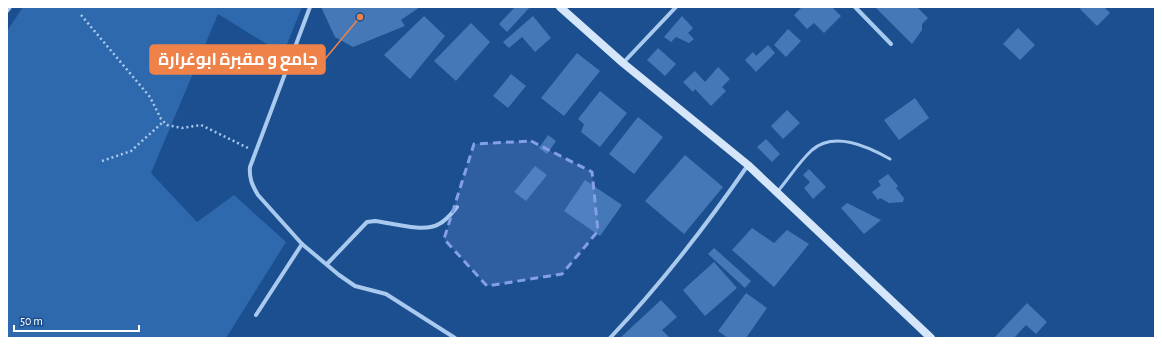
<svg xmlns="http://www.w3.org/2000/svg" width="1162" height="345" font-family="'Alegreya Sans',Cairo,sans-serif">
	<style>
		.green { fill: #2e69ad }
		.building { fill: #4478b7 }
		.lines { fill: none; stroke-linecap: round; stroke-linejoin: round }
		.path { stroke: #a9c9ee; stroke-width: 2.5; stroke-dasharray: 2 3; stroke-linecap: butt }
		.lane { stroke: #a9c9ee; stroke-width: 3 }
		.street { stroke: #a9c9ee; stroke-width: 4 }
		.secondary { stroke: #d6e6fa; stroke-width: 8 }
		.marked { fill: #839eea; fill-opacity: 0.2; stroke: #839eea; stroke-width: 3; stroke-dasharray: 8 5; stroke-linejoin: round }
		.leader { fill: none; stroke: #ee8249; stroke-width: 1.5 }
		.callout-dot { fill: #ee8249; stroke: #1b4f8f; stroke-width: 1.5 }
		.callout { fill: #ee8249; stroke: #ee8249; stroke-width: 1.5 }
		.callout-label { font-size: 17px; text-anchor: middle; font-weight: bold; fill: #fff }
	</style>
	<rect width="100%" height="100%" fill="#1b4f8f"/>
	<polygon class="green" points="23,7 302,7 283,54 218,14 151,173 197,222 234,195 286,242 226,338 7,338 7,31"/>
	<g class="building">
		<polygon points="321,7 420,7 401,20 405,26 353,47 335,37"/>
		<polygon points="515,7 530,7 507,32 499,24"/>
		<polygon points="802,7 832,7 841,16 824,33 814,23 807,29 794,15"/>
		<polygon points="875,7 917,7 928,18 922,24 922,30 912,44"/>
		<polygon points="1082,7 1104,7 1110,13 1097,26 1080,9"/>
		<polygon points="424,16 445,36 410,79 384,55"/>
		<polygon points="533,16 551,38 535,52 522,37 509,48 503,42"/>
		<polygon points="682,16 693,28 688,33 694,39 689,43 676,37 671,42 664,37"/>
		<polygon points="471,23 490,42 456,81 434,61"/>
		<polygon points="1018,28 1035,45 1020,60 1003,44"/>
		<polygon points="788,29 801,41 786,57 774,45"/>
		<polygon points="768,45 775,53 756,72 745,60 753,52 756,56"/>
		<polygon points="658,48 676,64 665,76 647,60"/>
		<polygon points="577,53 600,71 564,116 541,98"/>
		<polygon points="718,67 730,79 722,87 726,91 711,106 695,89 693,92 683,82 695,71 705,82"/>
		<polygon points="511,74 526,86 508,108 493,96"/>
		<polygon points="600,91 627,113 600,147 581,132 584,124 578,119"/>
		<polygon points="915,98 929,118 899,140 884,120"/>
		<polygon points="787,110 800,123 783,139 771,126"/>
		<polygon points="638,117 663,137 634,174 609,154"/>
		<polygon points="548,135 556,141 547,154 539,148"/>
		<polygon points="766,139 780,154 772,162 757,147"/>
		<polygon points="685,155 723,187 684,234 645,201"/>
		<polygon points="535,166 547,175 526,201 514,192"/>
		<polygon points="809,169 826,187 813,199 804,188 810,182 803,175"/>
		<polygon points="888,174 898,186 896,188 904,198 903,202 889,203 880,198 878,200 872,192 881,185 878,181"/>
		<polygon points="585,180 622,205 600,236 564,211"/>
		<polygon points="847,203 881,220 864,234 841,208"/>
		<polygon points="752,228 774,243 787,230 809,244 774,287 732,250"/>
		<polygon points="714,248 751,281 745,288 708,254"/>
		<polygon points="714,262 737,288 705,316 683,290"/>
		<polygon points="746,293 767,308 746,338 728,338 718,331"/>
		<polygon points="661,300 677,317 662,330 670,338 620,338"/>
		<polygon points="1027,303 1047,322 1036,334 1026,325 1014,338 994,338"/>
	</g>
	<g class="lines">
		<g class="path">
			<polyline points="81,15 150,97 161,119 167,125 182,128 201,125 248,148"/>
			<polyline points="102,161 131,151 163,122"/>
		</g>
		<path class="lane" d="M 778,191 C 789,178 799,162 812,150 C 834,131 867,146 890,159"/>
		<g class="street">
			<path d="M 310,7 L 250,167 C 249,178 252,185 258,195 L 302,244 L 339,275 L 355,286 L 386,294 L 455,338"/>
			<polyline points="855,7 891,44"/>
			<polyline points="7,11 10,7"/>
			<polyline points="623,63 676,7"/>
			<path d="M 327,264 L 367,222 L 375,221 C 391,223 425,233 439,224 C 447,220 452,213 457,207"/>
			<polyline points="256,315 302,244"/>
			<path d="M 610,338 C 661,284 706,226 748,165"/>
		</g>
		<polyline class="secondary" points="560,7 623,63 748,165 931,338"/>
	</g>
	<path class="marked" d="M 531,141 L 592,172 L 598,231 L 562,274 L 487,286 L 444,239 L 474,144 Z"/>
	<path class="leader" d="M360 17L325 59"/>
	<circle class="callout-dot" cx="360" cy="17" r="4"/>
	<rect class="callout" x="150" y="45" width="175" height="29" rx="4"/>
	<g class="callout-label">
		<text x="238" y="65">جامع و مقبرة ابوغرارة</text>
	</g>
	<rect width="1162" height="345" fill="none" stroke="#ffffff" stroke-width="16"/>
	<path d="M14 325v6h125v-6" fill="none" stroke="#ffffff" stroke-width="2"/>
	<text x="20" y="325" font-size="12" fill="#ffffff" stroke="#1b4f8f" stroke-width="3" paint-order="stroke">50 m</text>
</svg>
